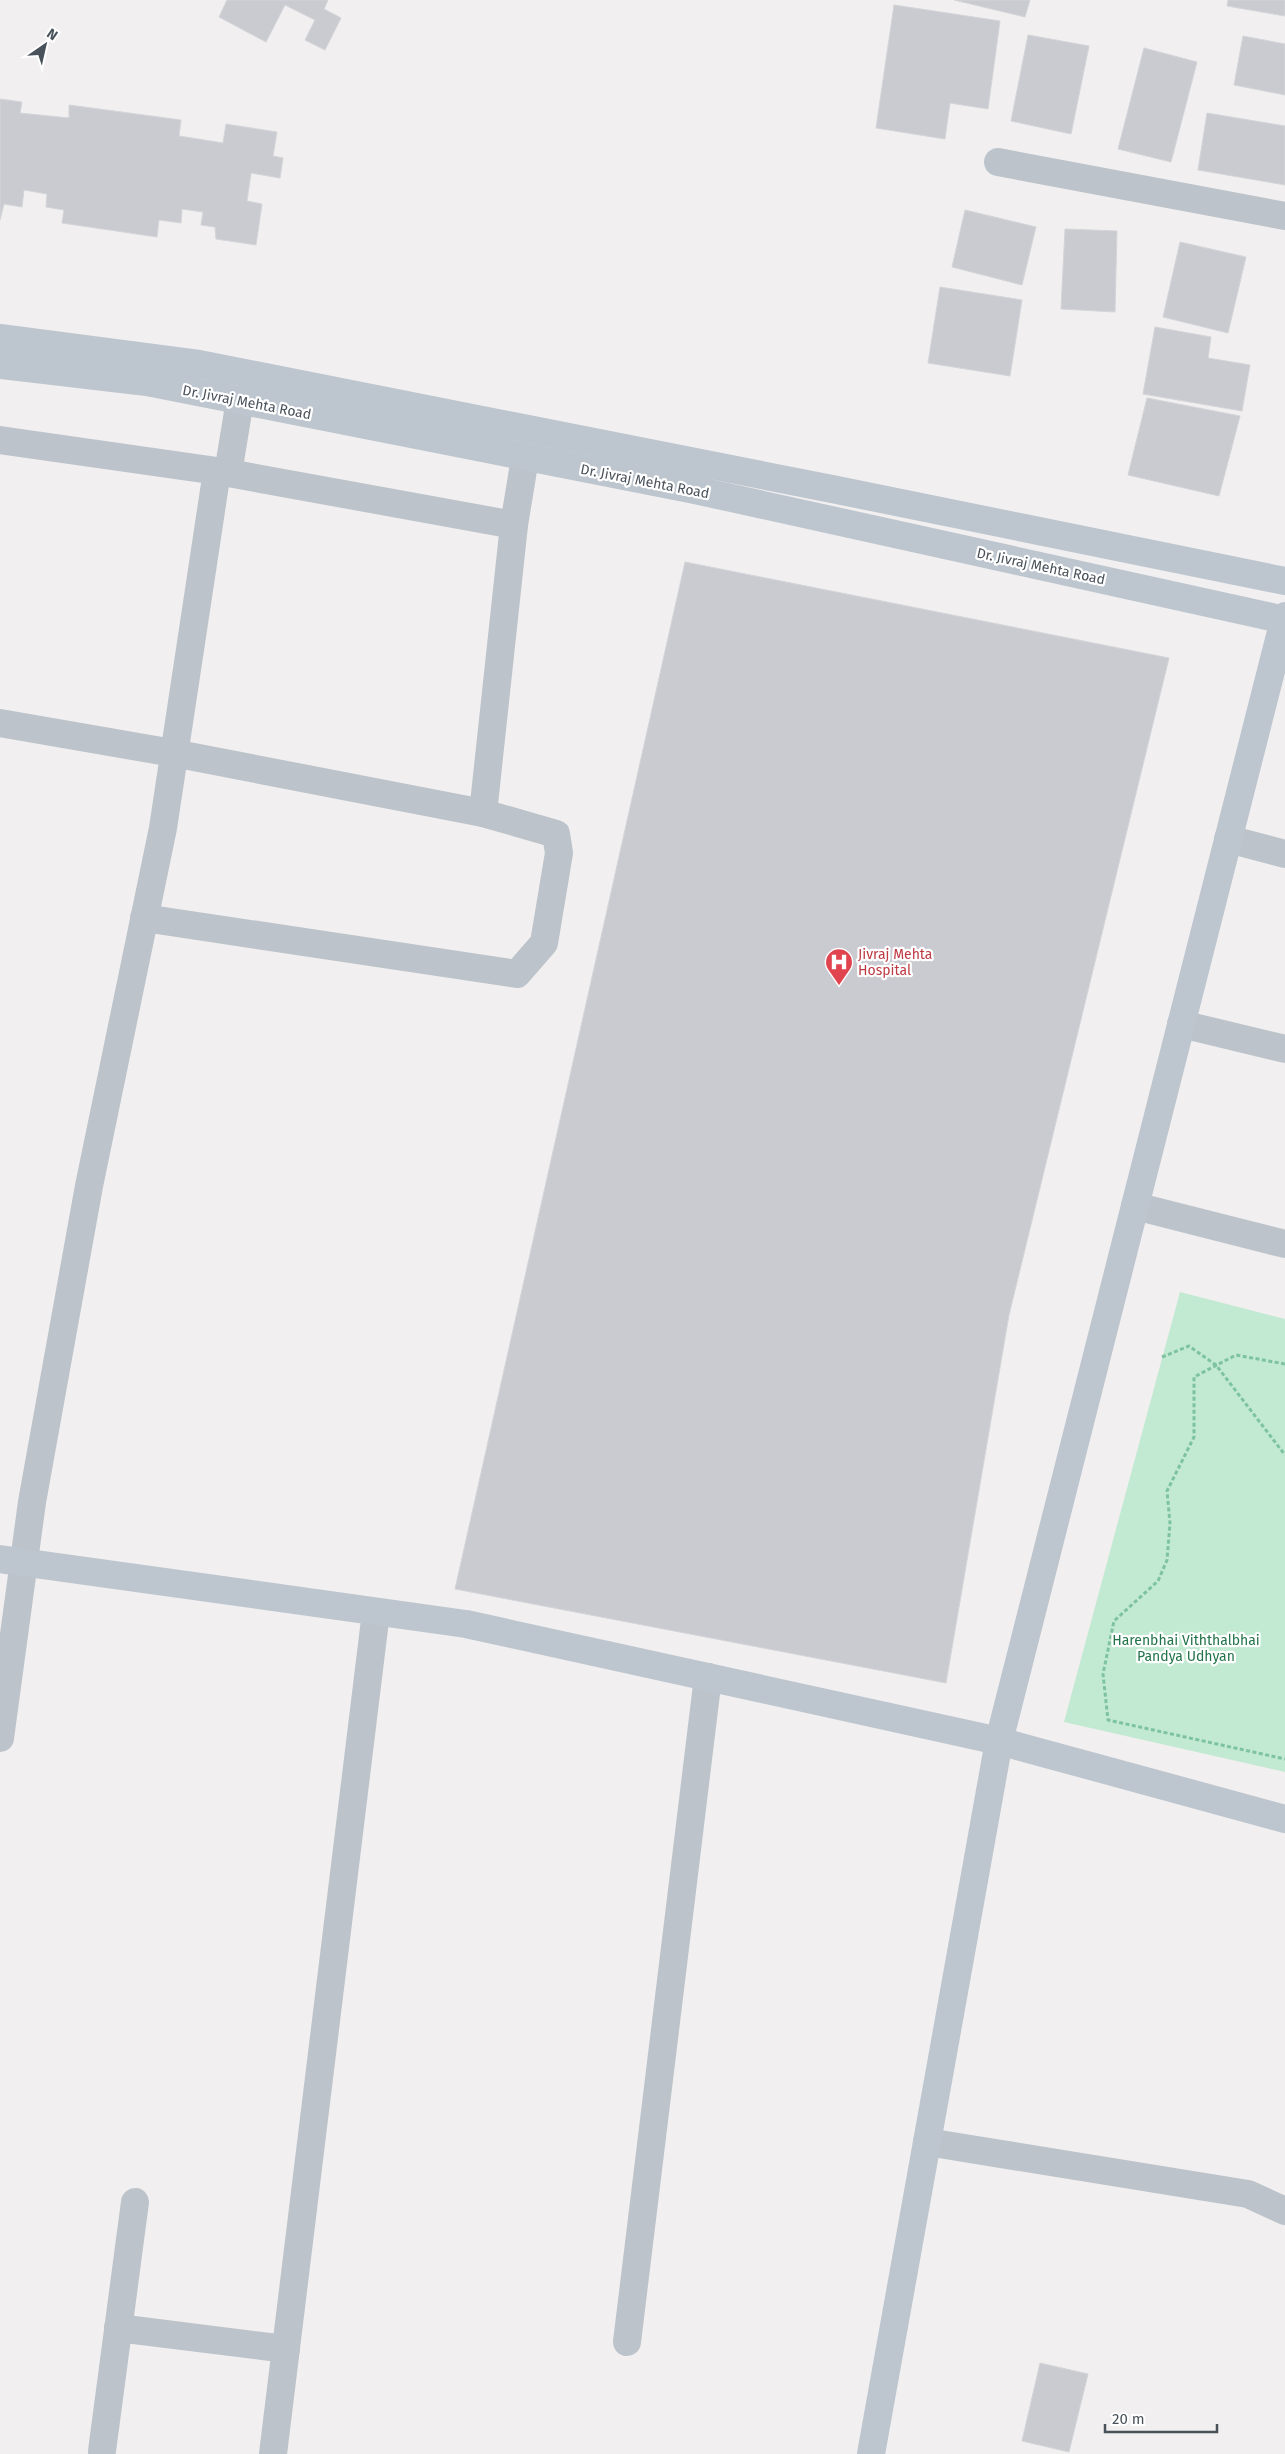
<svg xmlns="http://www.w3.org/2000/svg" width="1285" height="2454" font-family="'Fira Sans',sans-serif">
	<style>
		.green { fill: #c2e9d1 }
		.building { fill: #c9cbd1; stroke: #d3d5d9 }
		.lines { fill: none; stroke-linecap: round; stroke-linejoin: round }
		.path { stroke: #7ec3a0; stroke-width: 3; stroke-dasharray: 4 2.5; stroke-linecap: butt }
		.street { stroke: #bcc3ca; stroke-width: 28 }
		.secondary { stroke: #bdc5ce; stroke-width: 28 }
		.labels { text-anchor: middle; stroke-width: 4.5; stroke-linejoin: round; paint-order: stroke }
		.street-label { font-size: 14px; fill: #49525a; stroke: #fff }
		.health-label { font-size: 14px; fill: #be3a42; stroke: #fff; text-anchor: start }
		.park-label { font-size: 14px; fill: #227349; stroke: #fff }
	</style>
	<rect width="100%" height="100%" fill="#f1efef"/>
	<polygon class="green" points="1180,1292 1285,1319 1285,1772 1064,1722"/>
	<g class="building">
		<polygon points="227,0 328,0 324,9 341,18 325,50 305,40 315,20 285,5 266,42 219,17"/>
		<polygon points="954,0 1030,0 1025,17"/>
		<polygon points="1228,0 1285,0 1285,16 1227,6"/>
		<polygon points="894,5 1000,21 988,109 950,103 945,139 876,128"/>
		<polygon points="1028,35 1089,46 1071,134 1011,121"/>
		<polygon points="1243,36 1285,44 1285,95 1234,85"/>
		<polygon points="1144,48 1197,62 1171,162 1118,149"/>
		<polygon points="0,99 22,102 20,113 69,118 69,105 181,120 179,136 223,143 226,124 277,132 273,156 283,158 280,178 251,173 247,201 262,204 256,245 216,239 215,227 201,225 203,212 182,209 181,223 159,220 157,237 62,223 64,210 46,207 47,194 24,190 22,207 4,204 0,220"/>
		<polygon points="1207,113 1285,126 1285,185 1198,170"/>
		<polygon points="965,210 1036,227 1022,285 952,267"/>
		<polygon points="1065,229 1117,231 1115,312 1061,309"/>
		<polygon points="1180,242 1246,257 1228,333 1163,317"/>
		<polygon points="940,287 1022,300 1010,376 928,363"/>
		<polygon points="1155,327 1211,337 1208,358 1250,365 1242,411 1143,394"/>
		<polygon points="1147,398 1240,416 1219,496 1128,475"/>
		<polygon points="685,562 1169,658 1009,1315 946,1683 455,1589"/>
		<polygon points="1040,2363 1088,2374 1069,2452 1022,2441"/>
	</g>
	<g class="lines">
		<g class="path">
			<polyline points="1162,1357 1189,1346 1216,1365 1285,1455"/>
			<polyline points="1285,1364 1236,1355 1194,1377 1194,1437 1167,1491 1170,1523 1167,1560 1158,1581 1114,1621 1103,1674 1108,1720 1285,1759"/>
		</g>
		<g class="street">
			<polyline points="998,162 1285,216"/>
			<polyline points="0,440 217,471 163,828 89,1186 32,1502 0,1738"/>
			<polyline points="217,471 514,525 483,813"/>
			<polyline points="228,473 240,400"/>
			<polyline points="514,525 525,458"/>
			<polyline points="0,723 173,753 483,813 556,834 559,853 544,943 517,974 144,918"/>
			<polyline points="1228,839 1285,854"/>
			<polyline points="1181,1024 1285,1049"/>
			<polyline points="1135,1206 1285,1244"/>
			<polyline points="927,2142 1248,2194 1285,2211"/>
			<polyline points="118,2328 286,2349"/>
			<polyline points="627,2342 708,1677"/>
			<polyline points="102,2451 135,2202"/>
			<polyline points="273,2454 376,1612"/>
		</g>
		<g class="secondary">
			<polyline points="0,338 199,364 832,489 1285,581"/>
			<polyline points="0,365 147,382 695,490 1285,620"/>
			<polyline points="0,1559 466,1624 999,1741 1285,1819"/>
			<polyline points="871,2454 999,1741 1285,616"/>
		</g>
	</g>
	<defs>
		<g id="hospital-pin" transform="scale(1.4375)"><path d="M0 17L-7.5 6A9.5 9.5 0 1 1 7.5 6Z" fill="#e0444e" stroke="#fff"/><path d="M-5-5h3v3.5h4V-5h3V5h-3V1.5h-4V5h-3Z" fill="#fff"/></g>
	</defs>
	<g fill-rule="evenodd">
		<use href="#hospital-pin" x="839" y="962"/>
	</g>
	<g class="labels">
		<g class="street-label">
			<text transform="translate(247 402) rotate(11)" y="5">Dr. Jivraj Mehta Road</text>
			<text transform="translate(645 481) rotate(11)" y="5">Dr. Jivraj Mehta Road</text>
			<text transform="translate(1041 566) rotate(12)" y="5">Dr. Jivraj Mehta Road</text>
		</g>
		<g class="health-label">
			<text x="858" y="959">Jivraj Mehta<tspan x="858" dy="16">Hospital</tspan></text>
		</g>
		<g class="park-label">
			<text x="1186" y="1645">Harenbhai Viththalbhai<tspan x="1186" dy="16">Pandya Udhyan</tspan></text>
		</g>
	</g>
	<g transform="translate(45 45) rotate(34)" stroke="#ffffff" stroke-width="4" paint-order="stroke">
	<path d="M0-4L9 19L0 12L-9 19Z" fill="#49525a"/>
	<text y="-8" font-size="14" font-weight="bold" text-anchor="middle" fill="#49525a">N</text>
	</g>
	<path d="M1105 2424v8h112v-8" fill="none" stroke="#49525a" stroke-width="2.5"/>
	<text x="1112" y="2424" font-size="15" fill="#49525a" stroke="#ffffff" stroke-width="4" paint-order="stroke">20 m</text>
</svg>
